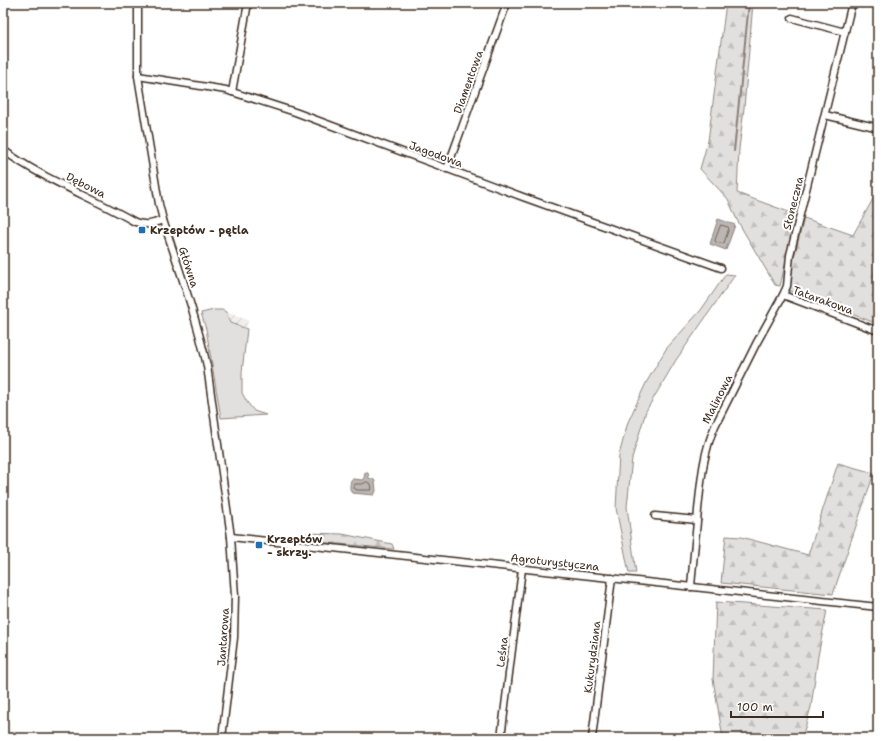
<svg xmlns="http://www.w3.org/2000/svg" width="881" height="741" font-family="'Shantell Sans',sans-serif">
	<style>
		.industrial { fill: url(#industrial-furrows) }
		.green { fill: #e2e0de; stroke: #8e857e }
		.forest { fill: url(#forest-firs); stroke: #8e857e }
		.water { fill: #bcb6b3; stroke: #887e77 }
		.lines { fill: none; stroke-linecap: round; stroke-linejoin: round }
		.shore { stroke: #6f625a; stroke-width: 1 }
		.stream { stroke: #887e77; stroke-width: 2 }
		.minor-casing { stroke: #3b2a1e; stroke-width: 9 }
		.minor { stroke: #fff; stroke-width: 6 }
		.poi-dot { fill: #1f6fb2; stroke: #fff; stroke-width: 1.5 }
		.labels { text-anchor: middle; stroke-width: 4; stroke-linejoin: round; paint-order: stroke }
		.street-label { font-size: 11px; fill: #3b2a1e; stroke: #fff }
		.poi-label { font-size: 11px; font-weight: bold; fill: #3b2a1e; stroke: #fff; text-anchor: start }
	</style>
	<defs>
		<pattern id="industrial-furrows" width="10" height="10" patternUnits="userSpaceOnUse"><rect width="10" height="10" fill="#f1efee"/><path d="M-1 1l2-2M0 10L10 0M9 11l2-2" fill="none" stroke="#d0cdcc"/></pattern>
		<pattern id="forest-firs" width="22" height="20" patternUnits="userSpaceOnUse"><rect width="22" height="20" fill="#e2e0de"/><path d="M5 1l3.5 6h-7zM16 11l3.5 6h-7z" fill="#c3c0be"/></pattern>
	</defs>
	<rect width="100%" height="100%" fill="#fff"/>
	<filter id="ink" filterUnits="userSpaceOnUse"><feTurbulence type="fractalNoise" baseFrequency=".025" numOctaves="2"/><feDisplacementMap in="SourceGraphic" scale="8" xChannelSelector="R" yChannelSelector="G"/><feConvolveMatrix kernelMatrix="1 2 1 2 8 2 1 2 1" color-interpolation-filters="sRGB"/></filter>
	<g filter="url(#ink)">
		<polygon class="industrial" points="226,312 248,320 246,329 230,323"/>
		<g class="green">
			<polygon points="726,274 735,275 676,360 646,411 632,458 627,507 636,573 629,573 616,508 619,455 628,422 646,383 666,349 701,310"/>
			<polygon points="214,310 222,310 226,312 230,323 247,329 242,372 242,393 247,402 254,411 266,415 221,418 206,329 201,313"/>
		</g>
		<g class="forest">
			<polygon points="726,3 753,3 744,108 739,149 737,193 797,215 780,286 775,285 737,220 728,199 700,169 708,141"/>
			<polygon points="878,190 878,324 788,290 791,269 804,218 853,235"/>
			<polygon points="838,463 874,473 833,594 721,583 726,536 741,537 808,555"/>
			<polygon points="307,533 342,534 392,544 394,549 306,541 306,535"/>
			<polygon points="716,602 827,610 818,656 811,707 802,738 723,738 713,679"/>
		</g>
		<g class="water">
			<polygon points="718,219 735,225 726,250 710,244"/>
			<path d="M 365,473 L 368,473 L 369,478 L 371,479 L 373,479 L 375,481 L 376,491 L 374,495 L 352,493 C 349,490 350,485 351,480 L 353,479 L 362,480 L 364,478 Z"/>
		</g>
		<g class="lines">
			<g class="shore">
				<polygon points="721,225 728,227 729,228 724,243 723,244 716,242 715,241"/>
				<polygon points="367,482 371,484 372,489 371,490 357,490 354,488 354,485 355,484 362,484"/>
			</g>
			<polyline class="stream" points="734,151 749,3"/>
			<g class="minor-casing">
				<g id="minor">
					<path d="M 138,3 L 138,76 L 159,204 L 163,220 C 179,269 196,316 207,366 L 231,537 L 235,596 L 234,638 L 222,738"/>
					<polyline points="792,18 845,32"/>
					<polyline points="138,76 226,90 295,112 523,197 721,268"/>
					<polyline points="232,92 248,3"/>
					<polyline points="825,115 875,127"/>
					<path d="M 3,150 C 44,180 92,197 135,222 C 148,226 151,224 163,220"/>
					<polyline points="447,169 507,3"/>
					<polyline points="783,295 878,331"/>
					<polyline points="655,516 697,520"/>
					<polyline points="231,537 878,607"/>
					<path d="M 691,587 C 693,561 696,535 698,510 C 701,481 703,453 715,426 L 756,344 L 783,295 L 787,286 L 790,255 L 852,3"/>
					<polyline points="501,738 522,569"/>
					<polyline points="592,738 612,578"/>
				</g>
			</g>
			<use href="#minor" class="minor"/>
		</g>
	</g>
	<g class="poi-dot">
		<rect x="138" y="226" width="8" height="8" rx="2"/>
		<rect x="255" y="541" width="8" height="8" rx="2"/>
	</g>
	<g class="labels">
		<g class="street-label">
			<text transform="translate(468 82) rotate(-70)" y="4">Diamentowa</text>
			<text transform="translate(436 154) rotate(20)" y="4">Jagodowa</text>
			<text transform="translate(86 185) rotate(27)" y="4">Dębowa</text>
			<text transform="translate(793 203) rotate(-76)" y="4">Słoneczna</text>
			<text transform="translate(189 267) rotate(72)" y="4">Główna</text>
			<text transform="translate(823 300) rotate(20)" y="4">Tatarakowa</text>
			<text transform="translate(717 399) rotate(-63)" y="4">Malinowa</text>
			<text transform="translate(555 562) rotate(6)" y="4">Agroturystyczna</text>
			<text transform="translate(223 637) rotate(-86)" y="4">Jantarowa</text>
			<text transform="translate(502 652) rotate(-83)" y="4">Leśna</text>
			<text transform="translate(592 657) rotate(-83)" y="4">Kukurydziana</text>
		</g>
		<g class="poi-label">
			<text x="150" y="234">Krzeptów - pętla</text>
			<text x="267" y="543">Krzeptów<tspan x="267" dy="13">- skrzy.</tspan></text>
		</g>
	</g>
	<rect width="881" height="741" fill="none" stroke="#fff" stroke-width="16"/>
	<rect x="8" y="8" width="865" height="725" fill="none" stroke="#3b2a1e" stroke-width="1.5" filter="url(#ink)"/>
	<path d="M731 711v6h92v-6" fill="none" stroke="#3b2a1e" stroke-width="2"/>
	<text x="737" y="711" font-size="12" fill="#3b2a1e" stroke="#ffffff" stroke-width="3" paint-order="stroke">100 m</text>
</svg>
